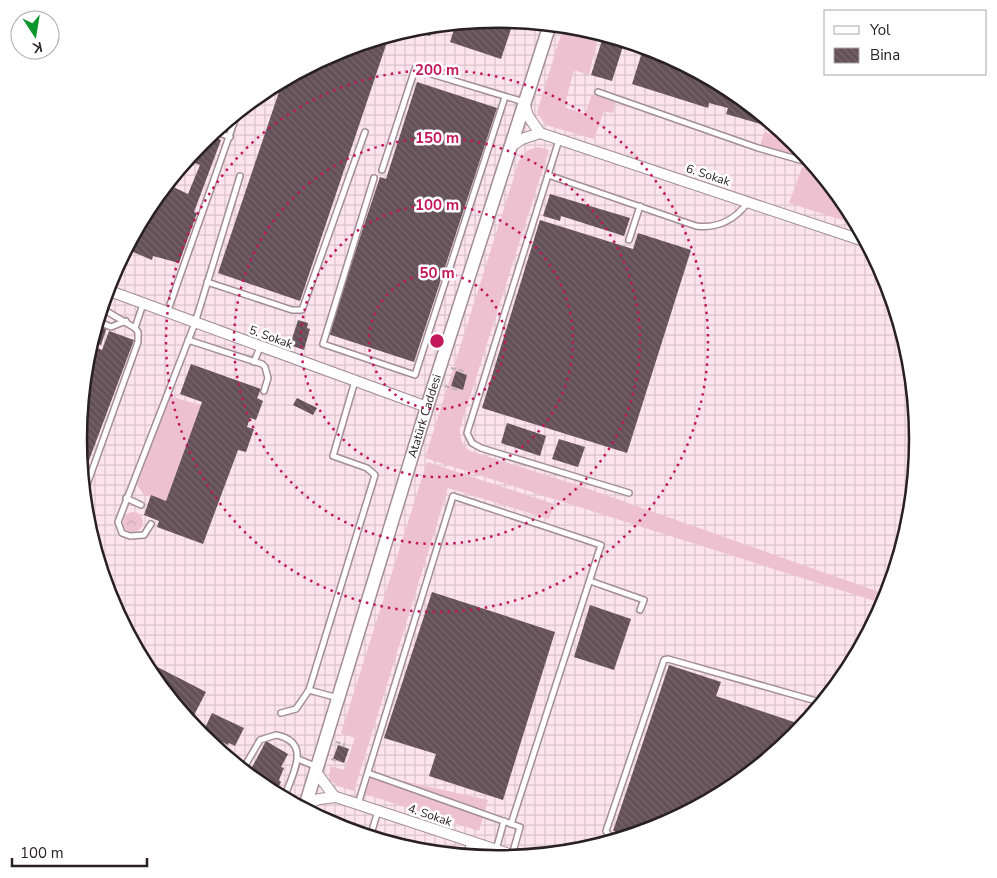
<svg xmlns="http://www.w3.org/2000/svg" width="997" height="878" font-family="'Nunito Sans',sans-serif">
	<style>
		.industrial { fill: url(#industrial-grid) }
		.grass { fill: #edc1d0 }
		.forest { fill: url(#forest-crowns) }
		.building { fill: url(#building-back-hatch) }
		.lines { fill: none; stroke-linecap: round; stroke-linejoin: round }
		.service-casing { stroke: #a38e95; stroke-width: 8 }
		.minor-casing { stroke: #a38e95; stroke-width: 12 }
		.tertiary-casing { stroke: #a38e95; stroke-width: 15 }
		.path { stroke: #bab1b4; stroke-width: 2; stroke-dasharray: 5 2.5; stroke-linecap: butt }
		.service { stroke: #fff; stroke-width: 5 }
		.minor { stroke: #fff; stroke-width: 10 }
		.tertiary { stroke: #fff; stroke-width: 12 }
		.ring { fill: none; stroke: #c2185b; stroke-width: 2.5; stroke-dasharray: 2.5 5 }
		.labels { text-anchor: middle; stroke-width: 5; stroke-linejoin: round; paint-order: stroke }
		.street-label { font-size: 12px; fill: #282023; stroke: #fff }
		.rim { fill: none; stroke: #282023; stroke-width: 2.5 }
		.centre { fill: #c2185b; stroke: #fff; stroke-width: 2.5 }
		.ring-label { font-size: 15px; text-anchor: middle; font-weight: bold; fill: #c2185b; stroke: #fff; stroke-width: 5; stroke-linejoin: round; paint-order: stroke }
	</style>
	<defs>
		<pattern id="industrial-grid" width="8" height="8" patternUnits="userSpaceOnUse" patternTransform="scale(1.25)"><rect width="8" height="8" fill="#fee5ed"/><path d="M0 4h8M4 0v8" fill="none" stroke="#dac4cb"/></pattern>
		<pattern id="forest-crowns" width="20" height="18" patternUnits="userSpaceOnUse" patternTransform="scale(1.25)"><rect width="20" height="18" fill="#edc1d0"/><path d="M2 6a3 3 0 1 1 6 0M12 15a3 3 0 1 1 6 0" fill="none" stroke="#cba6b2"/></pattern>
		<pattern id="building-back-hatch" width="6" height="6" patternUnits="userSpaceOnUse" patternTransform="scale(1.25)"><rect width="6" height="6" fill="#645157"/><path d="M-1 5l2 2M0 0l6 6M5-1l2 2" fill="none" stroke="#76666b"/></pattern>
	</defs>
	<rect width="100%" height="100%" fill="#fff5f8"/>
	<circle class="industrial" cx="498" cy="439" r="419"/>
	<g class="grass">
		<polygon points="564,25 587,29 586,33 598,37 589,75 574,70 564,107 585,114 592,94 615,102 613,113 604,111 594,139 549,126 544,123 537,112"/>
		<polygon points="764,132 782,136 784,132 807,156 806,158 760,146"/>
		<path d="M 538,147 L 549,150 L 460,428 C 459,438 462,445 470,451 L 580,486 L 888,595 L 884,604 L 425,458 L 519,161 L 528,150 Z"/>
		<polygon points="802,167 821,172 852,214 845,221 789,203"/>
		<polygon points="169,396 201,405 166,501 144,495 137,485"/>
		<polygon points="427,462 554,504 549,519 448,488 354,791 338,786 329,780 330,766 344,770 355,738 341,733"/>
		<polygon points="372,774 488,800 479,831 365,794"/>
	</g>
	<circle class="forest" cx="133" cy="522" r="10"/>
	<g class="building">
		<polygon points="499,19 514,20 501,59 450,42 456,23"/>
		<polygon points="433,25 430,36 409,29 417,27"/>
		<polygon points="604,34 625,40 612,81 591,75"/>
		<polygon points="382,37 388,39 300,301 218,273 283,80 338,51"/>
		<polygon points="644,46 660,51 716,81 713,91 717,81 732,90 769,120 767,126 726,114 728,108 709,103 708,108 632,84"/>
		<polygon points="417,82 497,108 414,362 328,334 380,177 386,179"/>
		<polygon points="209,135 221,140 194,212 197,213 179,263 153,256 152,260 126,249 149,205 167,184 188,194 200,165 187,160"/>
		<polygon points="550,194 630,218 624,236 561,216 560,221 543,216"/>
		<polygon points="540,220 633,249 638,233 691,250 627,453 482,408"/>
		<polygon points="298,320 308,323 307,328 310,329 304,350 290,345"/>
		<polygon points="97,323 107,327 101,345 91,341"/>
		<polygon points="109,331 134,340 82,479 78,439 86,357 90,345 102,350"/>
		<polygon points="191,364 261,389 257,398 263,401 256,420 250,418 247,427 254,429 246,452 238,450 203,544 157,527 159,521 144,515 151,495 166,501 202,402 180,394"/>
		<polygon points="456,371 467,375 463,390 451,386"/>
		<polygon points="297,398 317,408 313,415 293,405"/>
		<polygon points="507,423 546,436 540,456 501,443"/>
		<polygon points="559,439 585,447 578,467 552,459"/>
		<polygon points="432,592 555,632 503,800 429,776 436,754 384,738"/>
		<polygon points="590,605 631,619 614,670 574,657"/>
		<polygon points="142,659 206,692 190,723 149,672"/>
		<polygon points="669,665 721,682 716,696 794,722 787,743 732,789 659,827 630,836 613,831"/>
		<polygon points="212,713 244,728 235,746 229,743 228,745 208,735 210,733 204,730"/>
		<polygon points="266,741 288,754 281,767 284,768 279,780 281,782 275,794 238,766 250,771"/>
		<polygon points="338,745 349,749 344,763 333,759"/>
	</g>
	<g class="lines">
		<g class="service-casing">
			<g id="service">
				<polyline points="598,92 758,148 814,164"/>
				<polyline points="214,131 230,137"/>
				<polyline points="559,140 467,433 472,443 481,448 629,493"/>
				<polyline points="382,170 415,69 524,102"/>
				<path d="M 548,175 L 696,226 C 718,229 736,219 748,202"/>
				<polyline points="374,178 323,344 415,375 505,97"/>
				<polyline points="851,237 859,226"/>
				<polyline points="629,240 640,206"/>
				<polyline points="207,282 292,310 302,310 365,132"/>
				<polyline points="101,308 135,328"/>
				<polyline points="167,313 238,111"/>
				<polyline points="97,321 111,327 126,321"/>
				<polyline points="188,340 262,364 265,367 268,378 264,391"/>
				<polyline points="254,362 260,347"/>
				<polyline points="84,493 138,342 138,332 135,328 143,304"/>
				<polyline points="126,498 141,505"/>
				<polyline points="151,524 144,535 130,536 122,533 118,522 195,323 240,176"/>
				<polyline points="590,581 644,600 640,610"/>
				<polyline points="309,690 338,698"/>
				<polyline points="281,713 296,709 309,690 375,475 367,468 333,456 355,381"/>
				<polyline points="298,759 317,767"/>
				<path d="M 246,764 L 260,740 L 276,735 C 313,742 292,775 284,798"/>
				<polyline points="368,773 520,827 512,855"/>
				<polyline points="358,804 453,496 601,545 511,824"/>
				<polyline points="370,837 378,811"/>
				<polyline points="619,839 609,835 606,831 664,660 668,659 823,703"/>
				<polyline points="496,850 504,821"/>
			</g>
		</g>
		<g class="minor-casing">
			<g id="minor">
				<polyline points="540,133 867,242"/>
				<polyline points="510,147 522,139 540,133 528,116 524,102"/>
				<polyline points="107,290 427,407"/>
				<polyline points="316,772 334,796"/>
				<polyline points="306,804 319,799 336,797 518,857"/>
				<polyline points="469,856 472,843"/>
			</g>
		</g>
		<g class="tertiary-casing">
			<g id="tertiary">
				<path id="s1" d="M 304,810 L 427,407 L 550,24"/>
			</g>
		</g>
		<g class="path">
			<polyline points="451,368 463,371 462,373"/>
			<polyline points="445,386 457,390 457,388"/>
			<polyline points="336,742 344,744 343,747"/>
			<polyline points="331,759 339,761"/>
		</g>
		<use href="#service" class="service"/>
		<use href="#minor" class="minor"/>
		<use href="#tertiary" class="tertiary"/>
	</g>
	<g class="ring">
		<circle cx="437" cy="341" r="68"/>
		<circle cx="437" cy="341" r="136"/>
		<circle cx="437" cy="341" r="203"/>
		<circle cx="437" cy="341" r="271"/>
	</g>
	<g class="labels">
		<g class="street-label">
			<text transform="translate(708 175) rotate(18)" y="4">6. Sokak</text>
			<text transform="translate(271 337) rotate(20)" y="4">5. Sokak</text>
			<text dy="4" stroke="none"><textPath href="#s1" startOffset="412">Atatürk Caddesi</textPath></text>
			<text transform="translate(430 815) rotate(19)" y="4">4. Sokak</text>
		</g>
	</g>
	<path d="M0 0H997V878H0ZM87 439a411 411 0 1 1 822 0a411 411 0 1 1-822 0Z" fill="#fff" fill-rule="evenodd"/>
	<path class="rim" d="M87 439a411 411 0 1 1 822 0a411 411 0 1 1-822 0Z"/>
	<circle cx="437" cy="341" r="8" class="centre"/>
	<g class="ring-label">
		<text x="437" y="75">200 m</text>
		<text x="437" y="143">150 m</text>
		<text x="437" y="210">100 m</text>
		<text x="437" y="278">50 m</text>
	</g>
	<rect x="824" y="10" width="162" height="65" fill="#ffffff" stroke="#a9a6a7"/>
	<rect x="834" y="26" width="25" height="8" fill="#ffffff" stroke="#a9a6a7"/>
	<text x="870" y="35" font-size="15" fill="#282023">Yol</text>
	<rect x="834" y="48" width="25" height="15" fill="url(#building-back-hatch)" stroke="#a9a6a7"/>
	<text x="870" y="60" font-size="15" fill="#282023">Bina</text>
	<g transform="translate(35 35) rotate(168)"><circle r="24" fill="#ffffff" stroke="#a9a6a7"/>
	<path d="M0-4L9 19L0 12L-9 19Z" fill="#0b962b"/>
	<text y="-8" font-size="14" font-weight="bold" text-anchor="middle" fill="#282023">K</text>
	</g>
	<path d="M12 858v8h135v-8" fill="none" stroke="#282023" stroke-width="2.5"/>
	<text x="20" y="858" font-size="15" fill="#282023" stroke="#ffffff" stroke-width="4" paint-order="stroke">100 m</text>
</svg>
